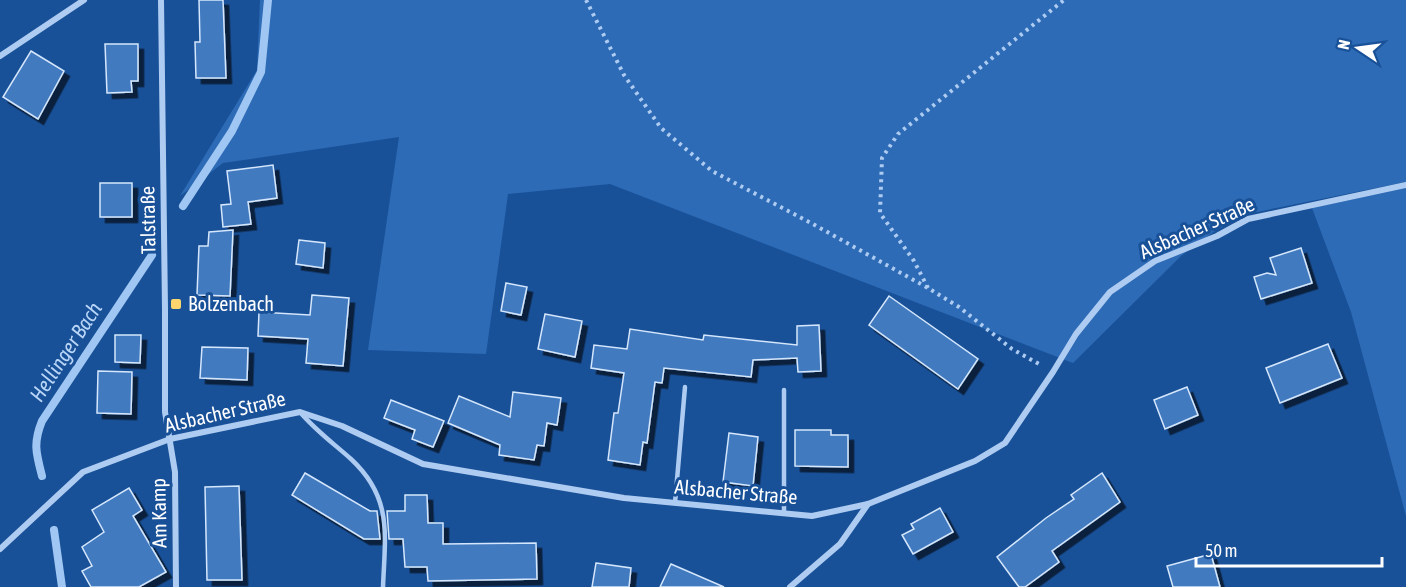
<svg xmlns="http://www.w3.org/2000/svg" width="1406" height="587" font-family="'Asap Condensed',sans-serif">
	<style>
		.green { fill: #2d6bb6 }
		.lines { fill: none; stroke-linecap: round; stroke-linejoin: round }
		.stream { stroke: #a0c7f3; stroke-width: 8 }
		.building { fill: #427ac0; stroke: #d5e7fc; stroke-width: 1.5; filter: url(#shadow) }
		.path { stroke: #aeccf1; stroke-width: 4; stroke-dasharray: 3 4.5; stroke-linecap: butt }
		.service { stroke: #aeccf1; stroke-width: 4.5 }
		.minor { stroke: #aeccf1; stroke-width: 6 }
		.poi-dot { fill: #ffd56e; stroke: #195199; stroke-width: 2 }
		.labels { text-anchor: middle; stroke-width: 6; stroke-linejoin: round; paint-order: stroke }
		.street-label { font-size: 20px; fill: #fff; stroke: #195199 }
		.poi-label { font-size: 20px; fill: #fff; stroke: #195199; text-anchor: start }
		.water-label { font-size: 21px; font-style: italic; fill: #bad6f7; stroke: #195199 }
	</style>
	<defs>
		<filter id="shadow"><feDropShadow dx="5.5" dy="5.5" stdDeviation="0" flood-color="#0009"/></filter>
	</defs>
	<rect width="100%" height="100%" fill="#195199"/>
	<g class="green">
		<polygon points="260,0 1406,0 1406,182 1247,214 1215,231 1181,256 1073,363 610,184 508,194 486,354 368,350 399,137 223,163 180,196 257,70"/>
		<polygon points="1406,188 1406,516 1351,312 1312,208"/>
	</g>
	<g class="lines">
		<g class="stream">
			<polyline points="183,206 232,131 261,72 268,0"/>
			<path d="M 42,476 C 36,453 33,443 42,421 L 152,255"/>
			<polyline points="54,530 62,587"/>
		</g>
	</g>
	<g class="building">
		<polygon points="199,0 223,0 226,78 196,78 195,42 200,42"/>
		<polygon points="105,44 138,44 138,81 131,81 132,92 107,93"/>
		<polygon points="31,51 64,71 38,119 3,97"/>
		<polygon points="273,165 277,198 248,202 251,224 223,227 221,205 231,204 227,171"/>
		<rect x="100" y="183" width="32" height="34"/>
		<polygon points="233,230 230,296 197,295 199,246 208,246 209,232"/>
		<polygon points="299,240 325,243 323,268 296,264"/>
		<polygon points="1301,248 1312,283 1261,299 1254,277 1267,273 1276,275 1270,258"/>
		<polygon points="506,283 527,287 521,315 501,311"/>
		<polygon points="312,295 349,298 343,366 306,363 308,339 258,336 259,312 310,315"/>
		<polygon points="889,296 978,359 958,389 869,325"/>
		<polygon points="545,314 582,321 575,357 538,349"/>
		<polygon points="819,325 821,371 798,372 797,358 753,360 751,377 664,368 662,383 655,382 647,443 643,442 640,465 608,460 614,413 618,413 624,373 591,368 594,345 627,349 630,329 703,340 704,335 797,345 797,326"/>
		<polygon points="115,335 141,335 140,363 115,362"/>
		<polygon points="1328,344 1342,378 1280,403 1266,368"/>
		<polygon points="202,347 248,348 247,380 200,378"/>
		<polygon points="98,371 132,372 131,414 97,413"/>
		<polygon points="1187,387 1198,415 1165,429 1154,400"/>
		<polygon points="513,392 561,398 557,425 547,423 544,446 537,445 534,460 499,455 500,445 448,423 459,396 510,417"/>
		<polygon points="391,400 444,421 433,447 412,439 415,430 384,418"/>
		<polygon points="795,430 831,430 831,435 848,435 848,467 795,466"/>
		<polygon points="729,433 758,437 753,486 723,482"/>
		<polygon points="305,473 370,511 377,511 380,539 364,539 292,495"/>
		<polygon points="1102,473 1120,502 1052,551 1059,562 1025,587 1019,587 997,557 1046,518 1074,499 1071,495"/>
		<polygon points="239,486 242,580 207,580 205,487"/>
		<polygon points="129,488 142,510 133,516 166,572 139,587 91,587 82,571 92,566 82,547 104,532 92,510"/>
		<polygon points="405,495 427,495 428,523 443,523 443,544 536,543 537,579 428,581 427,567 405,567 403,539 389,539 387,511 405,511"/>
		<polygon points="940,508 953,532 913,554 902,535 914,529 911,524"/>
		<polygon points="1211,554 1220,587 1173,587 1167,566"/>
		<polygon points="596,563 631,568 629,587 592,587"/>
		<polygon points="671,564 724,587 660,587"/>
	</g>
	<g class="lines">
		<g class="path">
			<polyline points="586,0 624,75 661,128 712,171 811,223 928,288 959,307 1012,349 1039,364"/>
			<polyline points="928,288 914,261 880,213 882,158 898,134 1064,0"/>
		</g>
		<g class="service">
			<polyline points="784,390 784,513"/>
			<path d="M 300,412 C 315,430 333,443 351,459 C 393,498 385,535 383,587"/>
			<polyline points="675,503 685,387"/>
		</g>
		<g class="minor">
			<polyline points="161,0 165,309 165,412 175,472 176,587"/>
			<polyline points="0,56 84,0"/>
			<polyline points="0,549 83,472 170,439 300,412 342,426 423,464 624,498 812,516 868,504 975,461 1005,443 1053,372 1076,334 1110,292 1155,261 1217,236 1248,219 1406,185"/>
			<polyline points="790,587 840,544 868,504"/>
		</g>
	</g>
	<rect class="poi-dot" x="170" y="298" width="12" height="12" rx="3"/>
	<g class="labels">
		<g class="street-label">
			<text transform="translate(148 220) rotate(-91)" y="7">Talstraße</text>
			<text transform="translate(1197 228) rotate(-24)" y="7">Alsbacher Straße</text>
			<text transform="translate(225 412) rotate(-13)" y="7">Alsbacher Straße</text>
			<text transform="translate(736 492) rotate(5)" y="7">Alsbacher Straße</text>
			<text transform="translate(159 513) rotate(-91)" y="7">Am Kamp</text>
		</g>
		<g class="poi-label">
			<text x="188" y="311">Bolzenbach</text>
		</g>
		<g class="water-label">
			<text transform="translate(66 352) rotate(-57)" y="7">Hellinger Bach</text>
		</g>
	</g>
	<g transform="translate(1358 48) rotate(283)" stroke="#195199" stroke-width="4.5" paint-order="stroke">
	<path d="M0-4.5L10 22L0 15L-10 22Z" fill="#ffffff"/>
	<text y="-9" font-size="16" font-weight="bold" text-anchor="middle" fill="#ffffff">N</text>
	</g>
	<path d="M1196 557v9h186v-9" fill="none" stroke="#ffffff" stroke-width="3"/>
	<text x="1205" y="557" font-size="18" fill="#ffffff" stroke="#195199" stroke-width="4.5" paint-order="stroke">50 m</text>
</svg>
